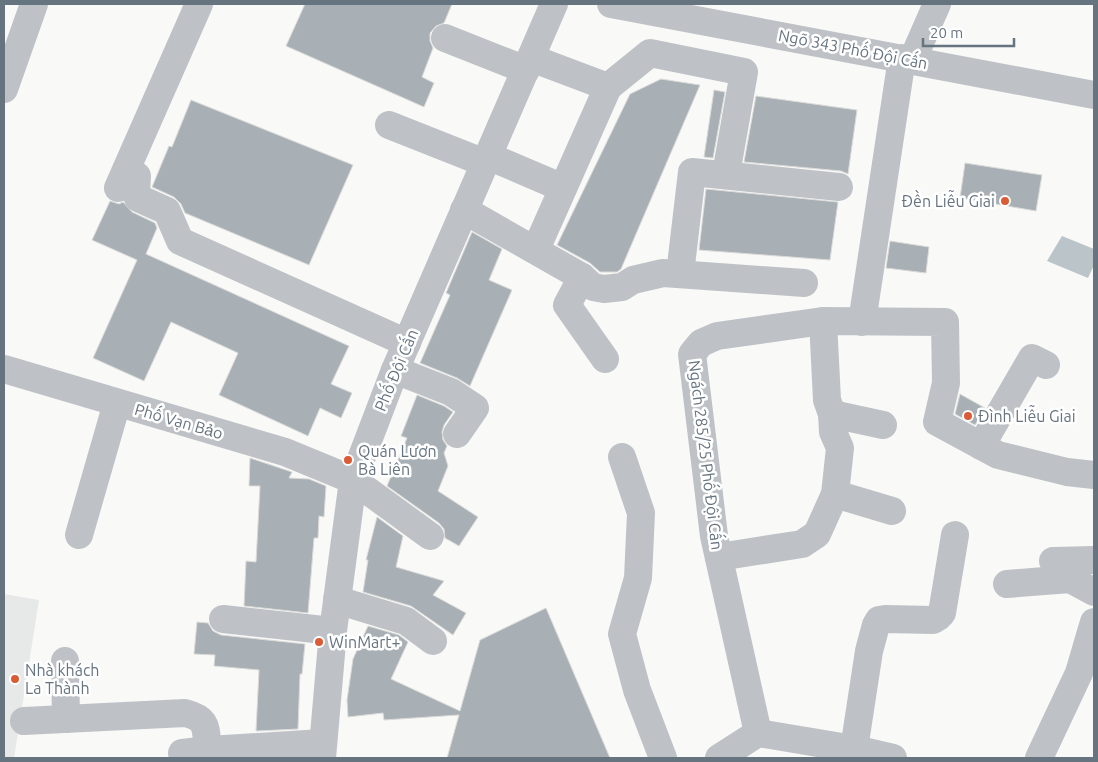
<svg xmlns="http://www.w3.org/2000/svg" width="1098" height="762" font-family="Ubuntu,sans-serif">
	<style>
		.built { fill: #e7e8e8 }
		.water { fill: #bac4c9 }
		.building { fill: #a8b0b6; stroke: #dbdbd9 }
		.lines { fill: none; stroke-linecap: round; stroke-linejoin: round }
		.minor { stroke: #bec2c6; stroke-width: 28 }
		.poi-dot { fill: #d95c36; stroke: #fff; stroke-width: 2 }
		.labels { text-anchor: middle; stroke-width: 5; stroke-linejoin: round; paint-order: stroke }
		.street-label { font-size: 16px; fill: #667480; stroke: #fff }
		.poi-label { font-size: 16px; fill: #667480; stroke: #fff; text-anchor: start }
	</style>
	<rect width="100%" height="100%" fill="#f9f9f7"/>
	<polygon class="built" points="4,594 39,600 14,758 4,758"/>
	<polygon class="water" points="1062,236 1094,249 1094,265 1088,278 1047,261"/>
	<g class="building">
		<polygon points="305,4 452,4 444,23 436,26 430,33 430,41 433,48 422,77 434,83 424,107 286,46"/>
		<polygon points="661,79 700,85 621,269 617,272 600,272 590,263 557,245 630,94"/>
		<polygon points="714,90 725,92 713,158 704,157"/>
		<polygon points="756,96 857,110 848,174 841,171 744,162"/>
		<polygon points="191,100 353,165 309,265 185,213 181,204 174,197 152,187 169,146 172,147"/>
		<polygon points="965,163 1042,175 1036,211 960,198"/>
		<polygon points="706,189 838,202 830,260 699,250"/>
		<polygon points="110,201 119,204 123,202 132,212 155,223 157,228 146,254 349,346 331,384 352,393 341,418 320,408 308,436 219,395 238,353 171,322 144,381 93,358 137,260 92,240"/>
		<polygon points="472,232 502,249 489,280 512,290 470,386 457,378 420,363 450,295 446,293"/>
		<polygon points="890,241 929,247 926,273 886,268"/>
		<polygon points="960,394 985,408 975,425 955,414"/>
		<polygon points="417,395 444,406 453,412 444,425 442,432 443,440 447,446 444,453 448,466 438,491 478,517 459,546 445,538 444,529 439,523 387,486 407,438 401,436"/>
		<polygon points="250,458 292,472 289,478 309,479 326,486 324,517 319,516 318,538 314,538 308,613 244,606 246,561 256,562 260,486 249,486"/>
		<polygon points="377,517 403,536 396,567 444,581 433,595 466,613 453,635 411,606 363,592 368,560 366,560"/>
		<polygon points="546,608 610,758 447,758 459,715 384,720 383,713 348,717 347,700 353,659 368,626 399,635 408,642 391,679 460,711 480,640"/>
		<polygon points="197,622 208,623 213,631 221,635 305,644 302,674 300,674 298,729 256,731 259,670 214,666 215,655 194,654"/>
	</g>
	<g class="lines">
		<g class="minor">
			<polyline points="611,4 1094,95"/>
			<polyline points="445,38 526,70"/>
			<polyline points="531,58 608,87 650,53 744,72 726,174"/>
			<polyline points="912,61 937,4"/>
			<polyline points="4,89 34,4"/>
			<polyline points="389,125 485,163"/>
			<polyline points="488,156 563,188"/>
			<polyline points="137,176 136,193 138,198 167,211 180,241 407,343"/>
			<polyline points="118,188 199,4"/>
			<polyline points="464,210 582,277 593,287 604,289 622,287 633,280 663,273 804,283"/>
			<polyline points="541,238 608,87"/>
			<polyline points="680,274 692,172 839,187"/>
			<polyline points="582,277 567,305 605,359"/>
			<polyline points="862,322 902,58"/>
			<polyline points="4,369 285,452 353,480 430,536"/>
			<polyline points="395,370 451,392 475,408 457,434"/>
			<polyline points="832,414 883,425"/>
			<polyline points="981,446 1032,358 1046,365"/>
			<polyline points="622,457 641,513 638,578 622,634 637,690 663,758"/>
			<polyline points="835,494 892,511"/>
			<polyline points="79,535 117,403"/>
			<polyline points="719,557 802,544 817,534 835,494 840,448 833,432 832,414 827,400 823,321"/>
			<polyline points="1053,561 1094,560"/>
			<polyline points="1007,584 1070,579 1094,592"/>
			<polyline points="337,600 406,621 433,641"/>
			<polyline points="223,619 333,631"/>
			<polyline points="65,661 66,719"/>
			<path d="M 24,721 L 185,713 C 209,719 205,728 208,750 L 322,743"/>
			<polyline points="758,733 714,536 692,354 701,343 717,336 823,321 945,322 946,383 937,422 998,455 1067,472 1094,475"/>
			<polyline points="854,749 869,651 876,625 879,620 885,619 933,620 938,617 942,613 955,535"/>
			<polyline points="183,758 182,753 208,750"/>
			<polyline points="322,758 333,631 353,480 395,370 554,4"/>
			<polyline points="719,758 758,733 854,749 893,758"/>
			<polyline points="1039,758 1079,673 1094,622"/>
		</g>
	</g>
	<g class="poi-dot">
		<circle cx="1005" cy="201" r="5"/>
		<circle cx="968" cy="416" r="5"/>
		<circle cx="348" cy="460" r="5"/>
		<circle cx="319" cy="642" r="5"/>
		<circle cx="15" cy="679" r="5"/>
	</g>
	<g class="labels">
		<g class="street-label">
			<text transform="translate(853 49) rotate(11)" y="6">Ngõ 343 Phố Đội Cấn</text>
			<text transform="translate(396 370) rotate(-67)" y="6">Phố Đội Cấn</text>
			<text transform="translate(179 421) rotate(16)" y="6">Phố Vạn Bảo</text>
			<text transform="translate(706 455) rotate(83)" y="6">Ngách 285/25 Phố Đội Cấn</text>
		</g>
		<g class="poi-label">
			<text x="995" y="207" text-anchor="end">Đền Liễu Giai</text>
			<text x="978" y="422">Đình Liễu Giai</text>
			<text x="358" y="457">Quán Lươn<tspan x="358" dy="18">Bà Liên</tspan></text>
			<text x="329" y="648">WinMart+</text>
			<text x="25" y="676">Nhà khách<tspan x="25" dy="18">La Thành</tspan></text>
		</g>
	</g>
	<rect width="1098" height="762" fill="none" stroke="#667480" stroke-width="10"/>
	<path d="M923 38v8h91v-8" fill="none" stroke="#667480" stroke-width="2.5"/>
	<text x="930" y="38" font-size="15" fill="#667480" stroke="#ffffff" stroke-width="4" paint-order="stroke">20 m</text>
</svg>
